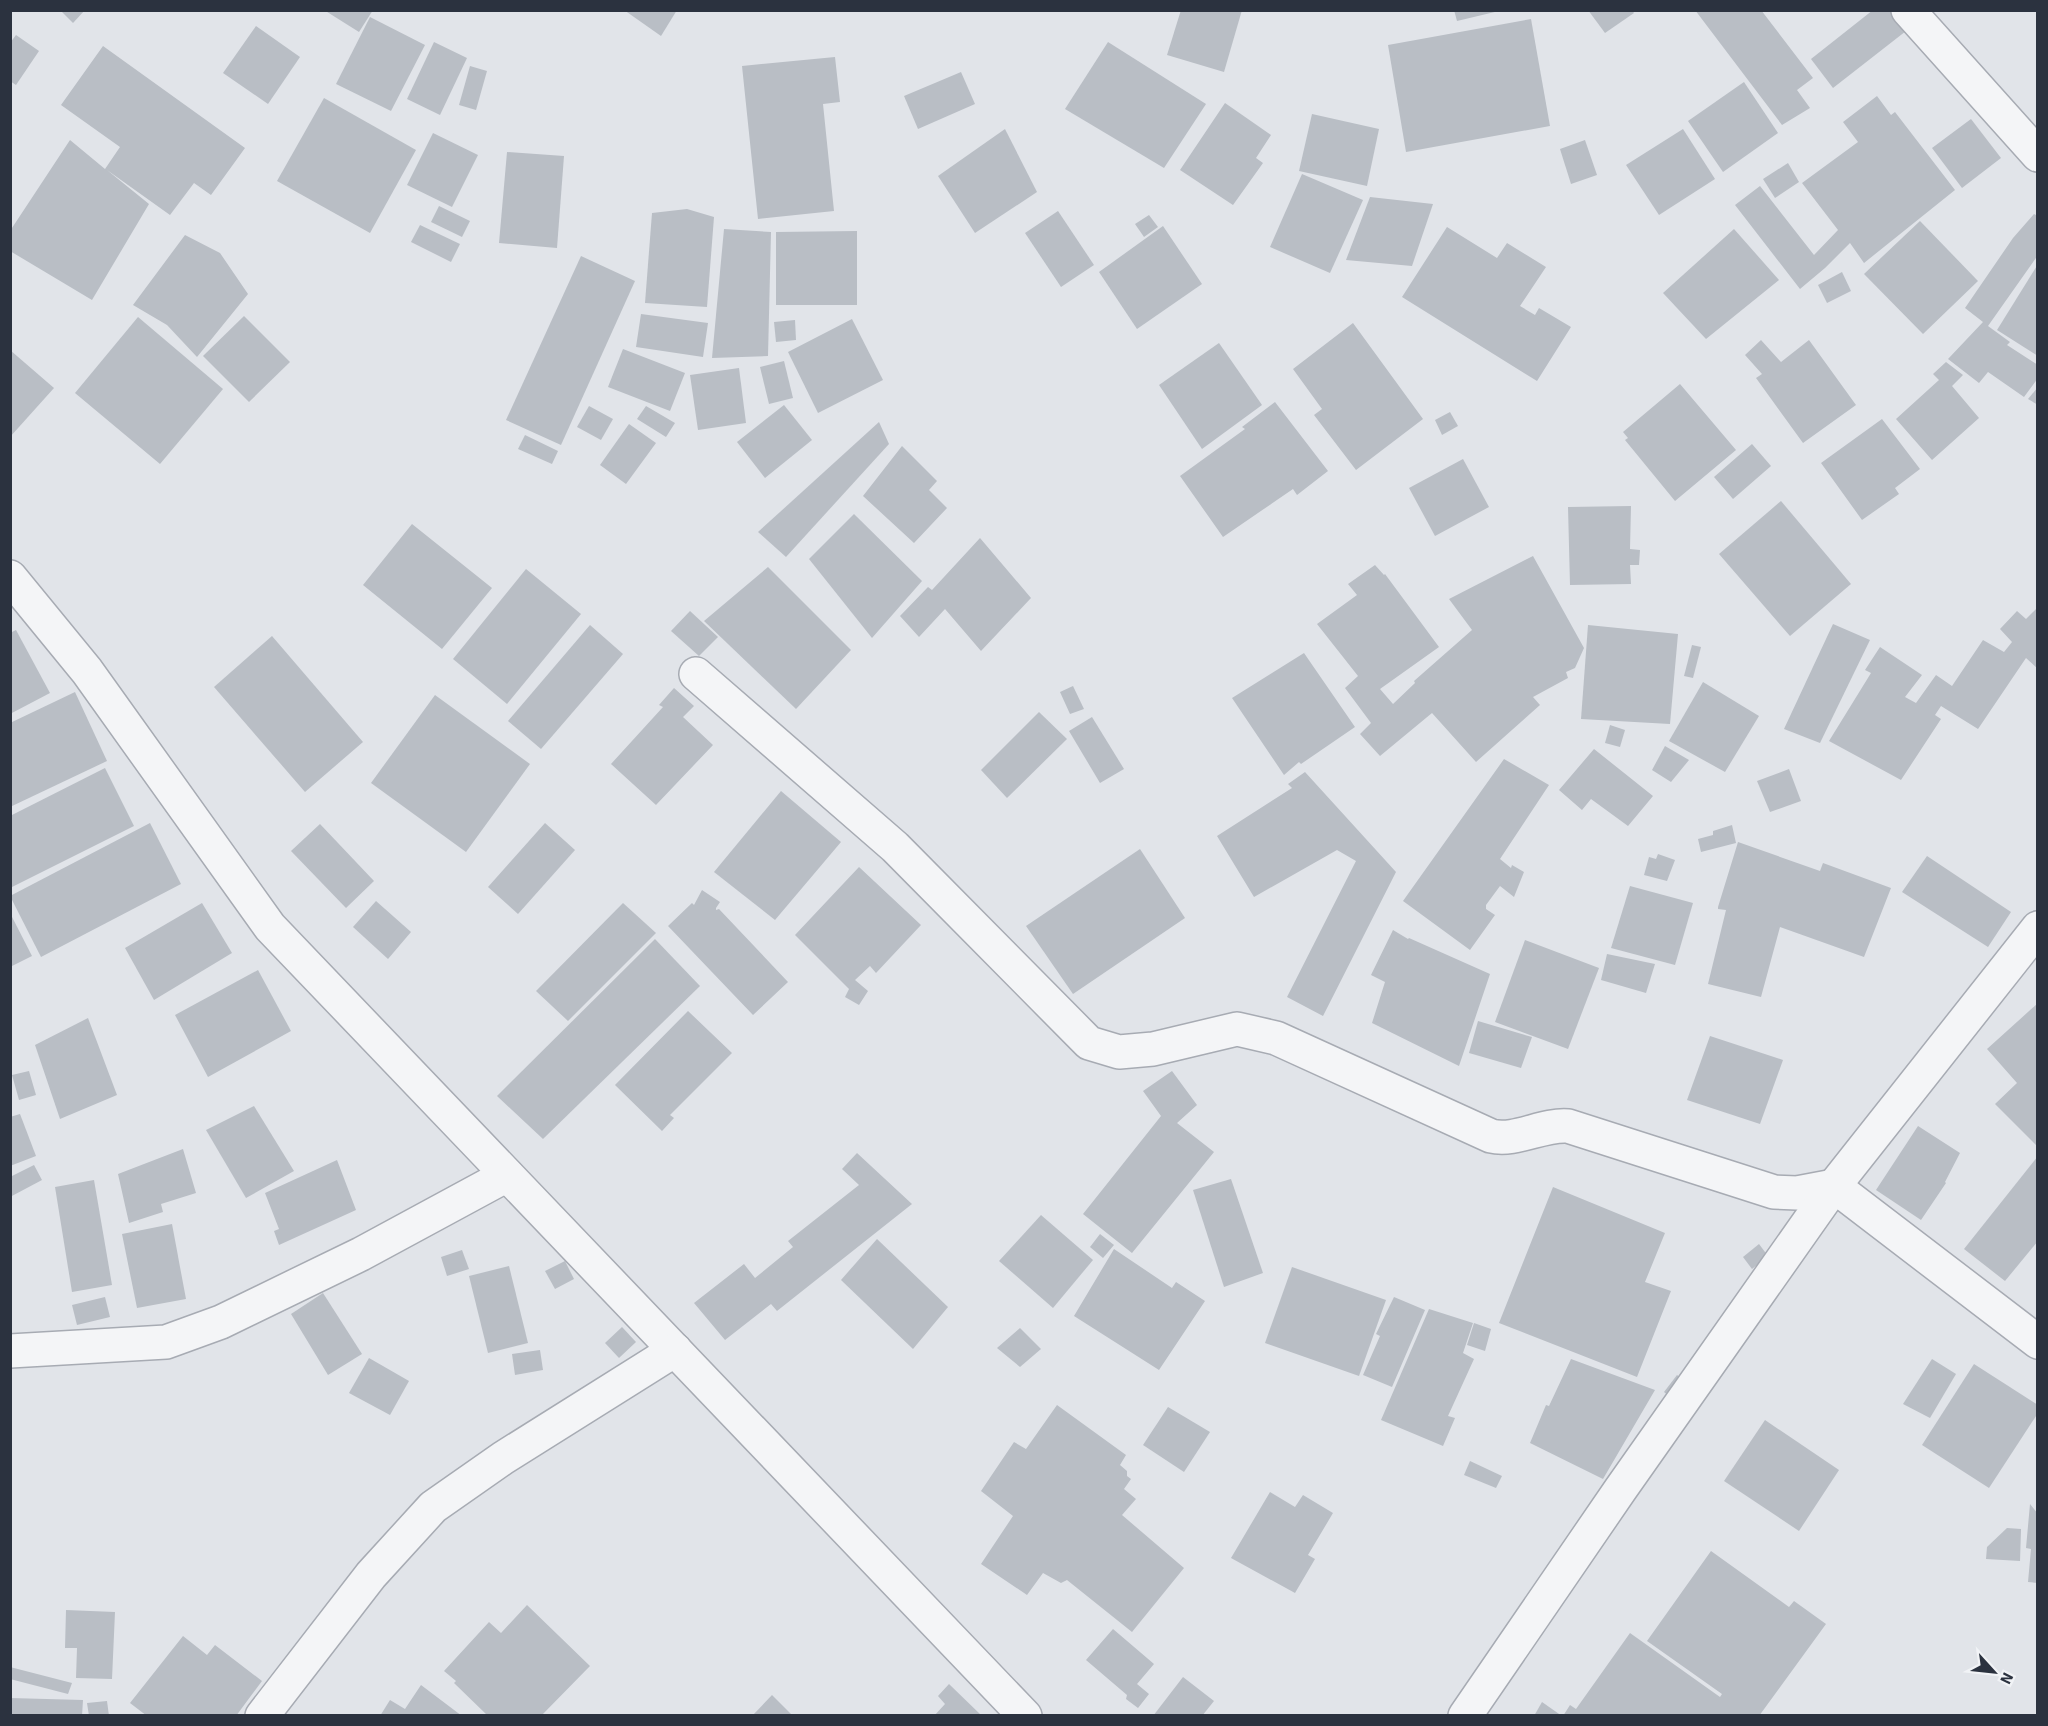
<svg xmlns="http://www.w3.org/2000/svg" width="2048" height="1726" font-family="'Source Sans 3',sans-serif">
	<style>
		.building { fill: #b9bec5 }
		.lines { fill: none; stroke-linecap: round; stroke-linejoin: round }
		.minor-casing { stroke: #a7abb3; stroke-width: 36 }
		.minor { stroke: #f4f5f7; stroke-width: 33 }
	</style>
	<rect width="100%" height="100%" fill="#e1e4e9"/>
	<g class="building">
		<polygon points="60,10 85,10 73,23"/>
		<polygon points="324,10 373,10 359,32"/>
		<polygon points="624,10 677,10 661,36"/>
		<polygon points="1181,10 1242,10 1224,72 1167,55"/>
		<polygon points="1454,10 1499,10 1499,11 1457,21"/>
		<polygon points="1588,10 1632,10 1634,13 1605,33"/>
		<polygon points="1695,10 1761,10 1813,78 1797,90 1810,108 1782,125"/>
		<polygon points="1873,10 1891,10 1906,31 1833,88 1811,59"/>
		<polygon points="370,17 425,45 391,111 336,84"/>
		<polygon points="1531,19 1550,126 1406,152 1388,45"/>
		<polygon points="256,26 300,57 268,104 223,73"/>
		<polygon points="16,35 39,51 16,85 10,81 10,43"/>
		<polygon points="434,42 467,58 440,115 407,99"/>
		<polygon points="1108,42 1206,104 1164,168 1065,109"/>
		<polygon points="103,46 245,148 211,195 194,183 170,215 107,170 149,204 92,300 10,251 10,231 70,140 105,169 120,147 61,105"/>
		<polygon points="835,57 840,102 823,104 834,211 758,219 742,66"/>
		<polygon points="470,66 487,71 476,110 459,105"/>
		<polygon points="961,72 975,104 918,129 904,96"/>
		<polygon points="1744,82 1778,133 1723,172 1688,121"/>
		<polygon points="1877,96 1891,115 1895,112 1955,190 1864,263 1850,243 1825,268 1800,289 1735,205 1760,186 1814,255 1838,230 1802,183 1858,142 1843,122"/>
		<polygon points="324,98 416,150 370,233 277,181"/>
		<polygon points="1225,103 1271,135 1256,158 1263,163 1233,205 1180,170"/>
		<polygon points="1312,114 1379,129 1367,186 1299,171"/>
		<polygon points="1971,119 2001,158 1962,188 1932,148"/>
		<polygon points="1005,129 1037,192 975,233 938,176"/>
		<polygon points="1683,129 1715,179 1659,215 1626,165"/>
		<polygon points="433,133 478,155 452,207 407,185"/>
		<polygon points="1585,140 1597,175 1571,184 1560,149"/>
		<polygon points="507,152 564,156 557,248 499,243"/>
		<polygon points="1788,163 1799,182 1775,198 1763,179"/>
		<polygon points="1302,174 1363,200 1330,273 1270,247"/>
		<polygon points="1370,197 1433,204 1412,266 1346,260"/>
		<polygon points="439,206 470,221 462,237 431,222"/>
		<polygon points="687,209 714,217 707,307 645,303 652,213"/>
		<polygon points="1058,211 1094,265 1061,287 1025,233"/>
		<polygon points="2034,214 2038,216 2038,255 1988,326 2010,342 2007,345 2038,365 2038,378 2024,397 1988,372 1979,383 1948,359 1983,322 1965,308 2013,238"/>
		<polygon points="1149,215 1158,227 1144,237 1135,224"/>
		<polygon points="1920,221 1978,281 1923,334 1864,274"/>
		<polygon points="420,225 460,244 451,262 411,242"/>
		<polygon points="1163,226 1202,284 1137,329 1099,272"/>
		<polygon points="1447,227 1497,258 1507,243 1546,267 1520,306 1535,315 1539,308 1571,327 1537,381 1402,297"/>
		<polygon points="724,229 771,232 768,356 712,358"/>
		<polygon points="1734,229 1779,280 1706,339 1663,293"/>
		<polygon points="857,231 857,305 776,305 776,232"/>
		<polygon points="185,235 220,253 248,294 197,357 167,325 133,305"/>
		<polygon points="581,256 635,281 561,445 506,420"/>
		<polygon points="2038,264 2038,356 1997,330"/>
		<polygon points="1842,272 1851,291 1827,303 1818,285"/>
		<polygon points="641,314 708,323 703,357 636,347"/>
		<polygon points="244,316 290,362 249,402 203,356"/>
		<polygon points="138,317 223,389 160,464 75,393"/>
		<polygon points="852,319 883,380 818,413 788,352"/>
		<polygon points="795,320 796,340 776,342 774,322"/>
		<polygon points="1353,323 1423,419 1356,470 1314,415 1322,409 1293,369"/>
		<polygon points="1761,340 1781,362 1809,340 1856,405 1803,443 1756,378 1762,374 1745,355"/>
		<polygon points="1219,343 1262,405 1202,449 1159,385"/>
		<polygon points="623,349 685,373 670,411 608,387"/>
		<polygon points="10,350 54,388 10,437"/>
		<polygon points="784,361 793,398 769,404 760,367"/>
		<polygon points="1946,362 1963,375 1952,386 1979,418 1932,460 1896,419 1939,380 1933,374"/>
		<polygon points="739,368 746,423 698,430 690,375"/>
		<polygon points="1680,384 1736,450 1675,501 1625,440 1628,438 1623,432"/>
		<polygon points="2038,387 2038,405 2028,399"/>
		<polygon points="1275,402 1328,471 1297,495 1293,489 1223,537 1180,476 1245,429 1242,427"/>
		<polygon points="784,405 812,440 765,478 737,442"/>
		<polygon points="589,406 613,419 601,440 577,427"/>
		<polygon points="646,406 675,423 666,437 637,419"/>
		<polygon points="1450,412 1458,426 1442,435 1435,420"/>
		<polygon points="1882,419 1920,469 1895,488 1899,494 1862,520 1821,463"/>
		<polygon points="879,422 889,444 786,557 758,532"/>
		<polygon points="629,424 656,443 626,484 600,465"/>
		<polygon points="525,435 558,451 552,464 518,449"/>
		<polygon points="1752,444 1771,466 1733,499 1714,477"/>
		<polygon points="902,446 937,481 929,490 947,508 914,543 863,496"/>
		<polygon points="1463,459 1489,507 1435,536 1409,488"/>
		<polygon points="1781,501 1851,584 1790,636 1719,554"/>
		<polygon points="1631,506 1630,549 1640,550 1639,565 1630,565 1631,584 1570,585 1568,507"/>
		<polygon points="854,514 922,581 872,638 809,559"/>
		<polygon points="412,524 492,588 442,649 363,585"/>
		<polygon points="980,538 1031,598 981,651 945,609 919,637 900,616 928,587 932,590"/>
		<polygon points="1533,556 1584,648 1575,668 1566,672 1568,678 1533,697 1540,705 1476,762 1432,713 1380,756 1360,734 1371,723 1345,688 1358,676 1317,624 1357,595 1348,584 1375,565 1384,575 1385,574 1439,647 1380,689 1393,704 1415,683 1414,681 1472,630 1449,599"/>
		<polygon points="768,567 851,650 796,709 704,621"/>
		<polygon points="526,569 581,614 507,704 453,659"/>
		<polygon points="2038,607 2038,669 2026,658 1978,729 1941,706 1935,715 1941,719 1901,780 1829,741 1871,673 1865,670 1880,647 1922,675 1905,697 1916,703 1936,675 1952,686 1983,640 2004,652 2012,642 2000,629 2017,611 2026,619"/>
		<polygon points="690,611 718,637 699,656 671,631"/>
		<polygon points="1833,624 1870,640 1820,743 1784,729"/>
		<polygon points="590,625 623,654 541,749 508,721"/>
		<polygon points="1588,625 1678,634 1670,724 1581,719"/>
		<polygon points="16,630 50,693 10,714 10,633"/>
		<polygon points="272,636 363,742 305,792 214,687"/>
		<polygon points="1692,645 1701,647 1693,678 1684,676"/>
		<polygon points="1304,653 1355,727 1301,764 1299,762 1284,775 1232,698"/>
		<polygon points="1703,682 1759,716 1725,772 1669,741"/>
		<polygon points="1073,686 1084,709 1070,714 1060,692"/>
		<polygon points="674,688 694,706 683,717 713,745 656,805 611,764 663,707 659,705"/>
		<polygon points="75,692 107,761 10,807 10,723"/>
		<polygon points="435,695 530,764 466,852 371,783"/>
		<polygon points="1039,712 1067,739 1007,798 981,770"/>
		<polygon points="1092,717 1124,769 1100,783 1069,731"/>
		<polygon points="1610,725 1625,730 1620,747 1605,743"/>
		<polygon points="1665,746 1689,760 1671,782 1652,770"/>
		<polygon points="1594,749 1653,796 1628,826 1591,799 1582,810 1559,790"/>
		<polygon points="1504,759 1549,785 1500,859 1511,868 1512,865 1524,872 1514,897 1500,886 1486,905 1486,909 1495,915 1470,950 1403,901"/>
		<polygon points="105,768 134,826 10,888 10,816"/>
		<polygon points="1789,769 1801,801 1770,812 1757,781"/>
		<polygon points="1305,772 1396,872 1323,1016 1287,997 1356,861 1337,850 1254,897 1217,836 1292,788 1288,784"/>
		<polygon points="781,791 841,842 775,920 714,872"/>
		<polygon points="150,823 181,884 41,957 10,896"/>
		<polygon points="545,823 575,850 518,914 488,887"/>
		<polygon points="320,824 374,881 346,908 291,851"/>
		<polygon points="1732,825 1736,843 1701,852 1698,839 1713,835 1713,831"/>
		<polygon points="1738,842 1820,871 1823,863 1891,888 1864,957 1780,927 1761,997 1708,984 1726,910 1718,909 1718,907"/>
		<polygon points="1140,849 1185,918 1073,994 1026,926"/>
		<polygon points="1658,854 1675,860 1667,881 1644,875 1649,857 1656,859"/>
		<polygon points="1927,856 2011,912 1988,947 1902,892"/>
		<polygon points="859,867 921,925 876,973 870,966 855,980 868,991 859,1005 845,997 849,989 795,935"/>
		<polygon points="1630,886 1693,903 1675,965 1611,948"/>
		<polygon points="702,890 720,902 716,908 716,910 719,909 788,982 753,1015 668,926 692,903 694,905"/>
		<polygon points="376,901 411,932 388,959 353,927"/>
		<polygon points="202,903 232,953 154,1000 125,948"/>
		<polygon points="623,903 656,933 568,1021 536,991"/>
		<polygon points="10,913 32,956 10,967"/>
		<polygon points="1393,930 1408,939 1409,938 1490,974 1459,1066 1372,1023 1385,982 1371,975"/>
		<polygon points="655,939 700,986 543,1139 497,1096"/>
		<polygon points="1525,940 1599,968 1568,1049 1495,1022"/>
		<polygon points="1607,954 1655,964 1646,993 1601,980"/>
		<polygon points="258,970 291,1031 208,1077 175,1015"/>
		<polygon points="2038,1003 2038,1147 1995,1104 2017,1083 1987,1049"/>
		<polygon points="688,1011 732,1053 670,1115 674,1118 662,1131 615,1085"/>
		<polygon points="88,1018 117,1095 60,1119 35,1045"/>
		<polygon points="1478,1021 1532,1037 1521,1068 1469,1053"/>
		<polygon points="1710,1036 1783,1060 1760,1124 1687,1100"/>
		<polygon points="29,1071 36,1095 19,1100 12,1075"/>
		<polygon points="1172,1071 1197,1105 1177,1123 1214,1152 1132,1253 1083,1214 1161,1116 1143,1091"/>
		<polygon points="254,1106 294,1171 246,1198 206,1130"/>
		<polygon points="20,1114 36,1156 10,1166 10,1117"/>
		<polygon points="1918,1126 1960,1153 1945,1182 1946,1183 1921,1220 1876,1190"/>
		<polygon points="183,1149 196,1193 161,1204 163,1212 129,1223 118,1174"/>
		<polygon points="857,1153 912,1204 777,1311 771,1304 725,1340 694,1303 744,1264 755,1278 793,1247 788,1241 859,1185 842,1169"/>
		<polygon points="2038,1156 2038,1241 2005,1281 1964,1249"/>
		<polygon points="337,1160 356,1210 279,1245 274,1231 279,1229 265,1193"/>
		<polygon points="34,1165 42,1180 10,1197 10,1177"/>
		<polygon points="1231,1179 1263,1273 1224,1287 1193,1190"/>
		<polygon points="94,1180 112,1285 72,1292 55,1187"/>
		<polygon points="1553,1187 1665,1233 1645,1282 1671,1291 1637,1377 1499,1323"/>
		<polygon points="1041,1215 1093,1260 1053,1308 999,1261"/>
		<polygon points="172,1224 186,1299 137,1308 122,1234"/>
		<polygon points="1100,1234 1114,1245 1103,1258 1090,1247"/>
		<polygon points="877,1239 948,1307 913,1349 841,1280"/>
		<polygon points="1759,1244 1768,1256 1752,1269 1743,1257"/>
		<polygon points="1114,1249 1172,1288 1176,1282 1205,1301 1159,1370 1074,1316"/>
		<polygon points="462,1250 469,1269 447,1276 441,1257"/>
		<polygon points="565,1261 574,1279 555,1289 545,1271"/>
		<polygon points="509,1266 528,1343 488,1353 469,1276"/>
		<polygon points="1292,1267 1386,1300 1359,1376 1265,1343"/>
		<polygon points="323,1293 362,1354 328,1375 291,1314"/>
		<polygon points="105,1297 110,1317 77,1325 72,1305"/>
		<polygon points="1394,1297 1425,1310 1392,1387 1363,1375 1380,1336 1376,1334"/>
		<polygon points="1429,1309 1473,1323 1463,1353 1474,1359 1448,1416 1455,1418 1443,1446 1381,1420"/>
		<polygon points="1474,1323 1491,1329 1485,1351 1467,1345"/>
		<polygon points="622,1327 636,1342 619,1358 605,1343"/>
		<polygon points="1020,1328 1041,1349 1020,1367 997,1348"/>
		<polygon points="540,1350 543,1370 515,1375 512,1354"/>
		<polygon points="369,1358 409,1381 390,1415 349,1393"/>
		<polygon points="1571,1359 1655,1390 1603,1479 1530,1443 1546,1405 1549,1406"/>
		<polygon points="1932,1359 1956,1374 1930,1418 1903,1404"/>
		<polygon points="1974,1364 2038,1405 2038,1413 1989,1488 1922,1445"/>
		<polygon points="1677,1375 1690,1385 1676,1402 1664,1392"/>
		<polygon points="1057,1405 1126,1455 1120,1465 1127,1471 1127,1476 1131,1479 1124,1489 1136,1499 1122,1515 1184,1568 1132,1632 1067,1580 1061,1583 1043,1573 1027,1595 981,1564 1013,1516 981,1491 1014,1442 1026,1449"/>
		<polygon points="1168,1407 1210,1432 1184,1472 1143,1445"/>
		<polygon points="1765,1420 1839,1470 1799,1531 1724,1481"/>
		<polygon points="1470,1461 1502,1476 1496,1488 1464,1475"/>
		<polygon points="1270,1492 1295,1507 1303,1495 1333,1513 1308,1555 1315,1559 1295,1593 1231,1558"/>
		<polygon points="2030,1504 2038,1514 2038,1583 2028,1582 2031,1549 2026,1548"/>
		<polygon points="2007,1528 2021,1529 2020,1561 1986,1559 1987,1547"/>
		<polygon points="1711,1551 1789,1607 1794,1601 1826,1624 1759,1716 1563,1716 1570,1705 1576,1709 1630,1633 1720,1697 1722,1694 1647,1641"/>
		<polygon points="527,1605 590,1666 541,1716 488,1716 454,1683 456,1681 444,1671 489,1622 501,1633"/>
		<polygon points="66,1610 115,1612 112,1679 76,1678 77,1648 65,1648"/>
		<polygon points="1113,1629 1154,1664 1137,1684 1149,1694 1138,1708 1126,1699 1127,1695 1086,1660"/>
		<polygon points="183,1636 207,1655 215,1645 262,1681 236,1716 147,1716 130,1703"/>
		<polygon points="10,1667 72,1683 68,1694 10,1679"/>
		<polygon points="1183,1677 1214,1701 1202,1716 1153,1716"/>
		<polygon points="949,1684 982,1716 934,1716 945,1704 938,1696"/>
		<polygon points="421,1685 462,1716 380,1716 390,1700 405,1709"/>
		<polygon points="772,1695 793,1716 752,1716"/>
		<polygon points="10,1698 83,1700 82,1716 10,1716"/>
		<polygon points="107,1701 109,1716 89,1716 87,1703"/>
		<polygon points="1542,1702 1562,1716 1534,1716"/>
	</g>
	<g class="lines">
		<g class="minor-casing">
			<g id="minor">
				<polyline points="1908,10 2038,155"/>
				<polyline points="10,577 87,671 270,927 1025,1716"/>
				<path d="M 696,674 L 895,847 L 1089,1043 L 1119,1052 L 1153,1049 L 1237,1029 L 1276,1038 L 1491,1136 C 1516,1142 1542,1124 1568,1126 L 1774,1192 L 1797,1193 L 1834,1186 L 2038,1342"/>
				<polyline points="10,1351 166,1342 221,1322 361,1254 507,1175"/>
				<polyline points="262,1716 371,1575 433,1507 503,1458 675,1350"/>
				<polyline points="1465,1716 1620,1490 1834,1186 2038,928"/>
			</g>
		</g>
		<use href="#minor" class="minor"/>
	</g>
	<rect width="2048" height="1726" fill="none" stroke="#2b323f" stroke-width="24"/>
	<g transform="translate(1994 1672) rotate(117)" stroke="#f1f3f6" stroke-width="4.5" paint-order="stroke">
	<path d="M0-4.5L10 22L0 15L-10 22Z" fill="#2b323f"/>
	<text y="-9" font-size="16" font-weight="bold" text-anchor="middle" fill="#2b323f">N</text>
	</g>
</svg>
